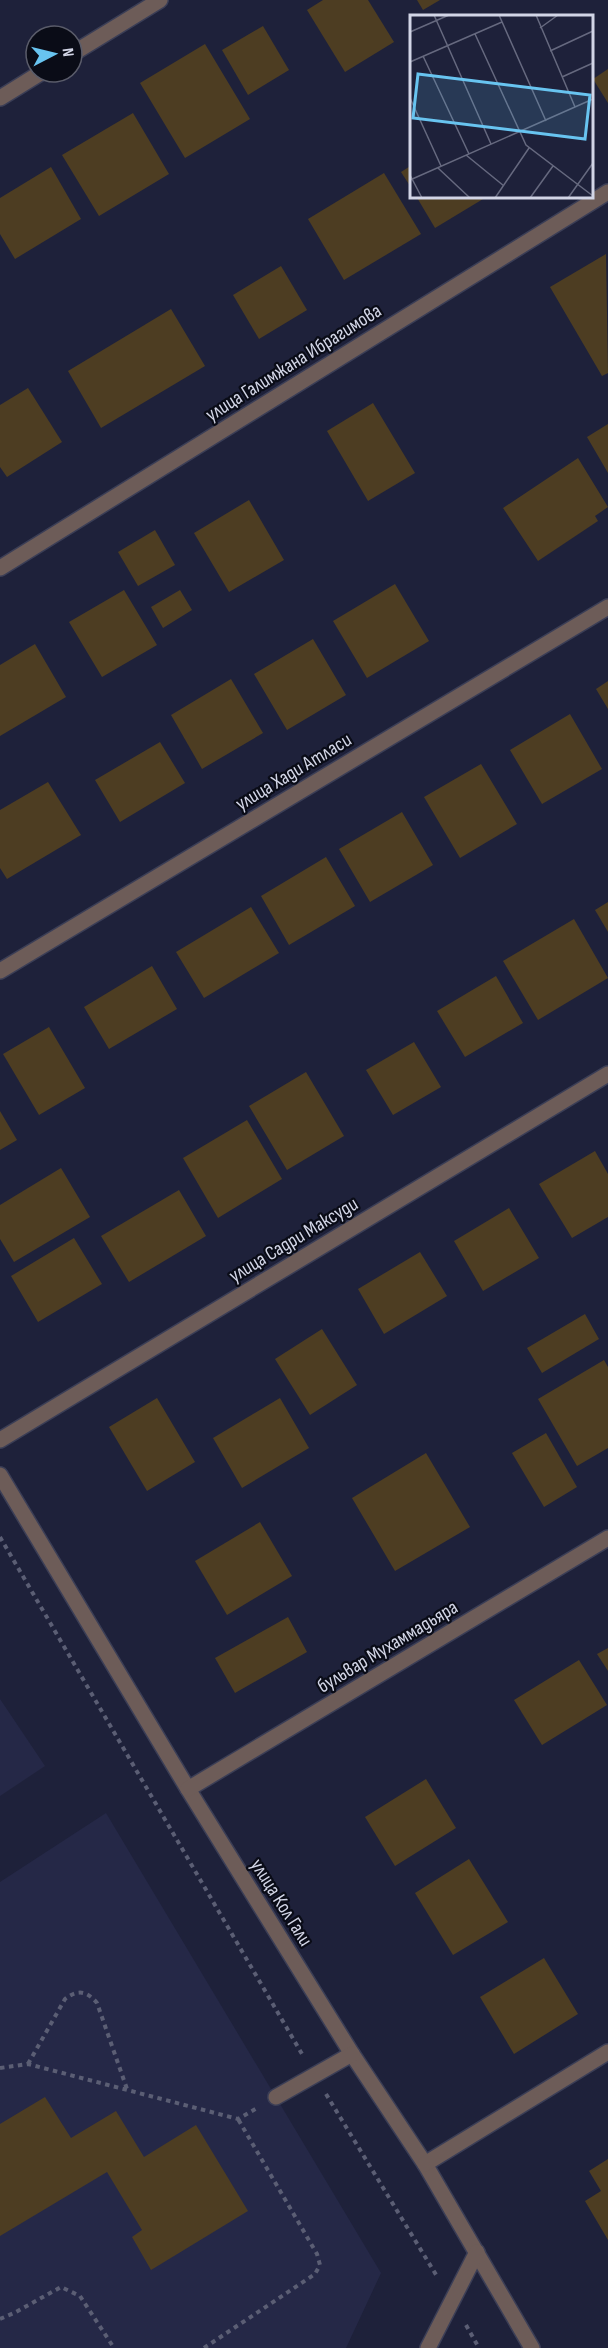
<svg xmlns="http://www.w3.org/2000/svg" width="608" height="2348" font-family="'Sofia Sans Condensed',sans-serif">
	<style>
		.built { fill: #252847 }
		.building { fill: #4d3d22 }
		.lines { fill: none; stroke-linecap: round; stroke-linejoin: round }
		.minor-casing { stroke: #3b3e56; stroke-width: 18 }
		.path { stroke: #5b5e74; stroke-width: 4; stroke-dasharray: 4.5 4.5; stroke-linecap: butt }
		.minor { stroke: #6d5c58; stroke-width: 15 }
		.labels { text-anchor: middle; stroke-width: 4.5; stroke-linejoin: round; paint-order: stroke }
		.street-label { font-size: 20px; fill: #d2d5e6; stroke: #0a0c17 }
		.inset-road { fill: none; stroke: #66697f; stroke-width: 1.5 }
		.view { fill: #68c4f0; fill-opacity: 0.15; stroke: #68c4f0; stroke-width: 3 }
		.inset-edge { fill: none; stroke: #d2d5e6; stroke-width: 3 }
	</style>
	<rect width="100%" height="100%" fill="#1e213a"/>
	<g class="built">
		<polygon points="0,1699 45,1766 0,1796"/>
		<polygon points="106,1813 381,2273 346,2348 0,2348 0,1882"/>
	</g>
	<g class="building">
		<polygon points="323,0 368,0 394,42 345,72 307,10"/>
		<polygon points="417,0 440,0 423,10"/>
		<polygon points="263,26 289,70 248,95 222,50"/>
		<polygon points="205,44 250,119 185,158 140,83"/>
		<polygon points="608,69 608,103 593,79"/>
		<polygon points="133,113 169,174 99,216 62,155"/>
		<polygon points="412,165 412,189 401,172"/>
		<polygon points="51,167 81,219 15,259 0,234 0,198"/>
		<polygon points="384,173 421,234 344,280 308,219"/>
		<polygon points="416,196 488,196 435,228"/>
		<polygon points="606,254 608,373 602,376 550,287"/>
		<polygon points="281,266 307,310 259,339 233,295"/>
		<polygon points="171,309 205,366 101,428 68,371"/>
		<polygon points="28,388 62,442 7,477 0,467 0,405"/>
		<polygon points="373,403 415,473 368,501 327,431"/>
		<polygon points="608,424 608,473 587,437"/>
		<polygon points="578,458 608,507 595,516 598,521 538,561 503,508"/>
		<polygon points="249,500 284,560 229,592 194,533"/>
		<polygon points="155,530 175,565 138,586 118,552"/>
		<polygon points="395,584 429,641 367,678 333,621"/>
		<polygon points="124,590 157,645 102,677 69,622"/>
		<polygon points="180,590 192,610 163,628 151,607"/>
		<polygon points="313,639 346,695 287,730 254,674"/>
		<polygon points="35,644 66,697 0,736 0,665"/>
		<polygon points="231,679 263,733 202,769 171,715"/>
		<polygon points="608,681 608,709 596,689"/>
		<polygon points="570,714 602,769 542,804 510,750"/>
		<polygon points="160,742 185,783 120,822 95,780"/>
		<polygon points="481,764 517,824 460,858 424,797"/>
		<polygon points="48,782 81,835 7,879 0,868 0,810"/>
		<polygon points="402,812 433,865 370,902 339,849"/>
		<polygon points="326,857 355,906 289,945 261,896"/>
		<polygon points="608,902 608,932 595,910"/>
		<polygon points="251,907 279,953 204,998 176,952"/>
		<polygon points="574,919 608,978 538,1020 503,961"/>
		<polygon points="152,966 177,1009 109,1049 84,1007"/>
		<polygon points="496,976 523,1023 465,1057 437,1011"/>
		<polygon points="49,1027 85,1088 39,1115 3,1054"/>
		<polygon points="414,1042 441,1087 393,1115 366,1070"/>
		<polygon points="306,1072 344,1136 287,1170 249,1106"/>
		<polygon points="0,1111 17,1140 0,1150"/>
		<polygon points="247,1120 282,1179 218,1218 183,1158"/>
		<polygon points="595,1151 608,1174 608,1217 572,1238 539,1184"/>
		<polygon points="61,1168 90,1217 14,1262 0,1239 0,1205"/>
		<polygon points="179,1190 206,1236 129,1282 101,1236"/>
		<polygon points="509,1208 539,1258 483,1291 454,1241"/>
		<polygon points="74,1238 102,1284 38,1322 11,1276"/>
		<polygon points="420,1252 447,1296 384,1334 358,1289"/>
		<polygon points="585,1314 599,1339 542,1373 527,1348"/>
		<polygon points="322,1329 357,1385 310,1415 275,1359"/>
		<polygon points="604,1360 608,1367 608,1448 577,1466 538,1399"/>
		<polygon points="157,1398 195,1462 147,1491 109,1427"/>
		<polygon points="280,1398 309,1448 242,1488 213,1438"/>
		<polygon points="546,1433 577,1487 544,1507 512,1453"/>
		<polygon points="426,1453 470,1527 395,1571 352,1498"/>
		<polygon points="260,1522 292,1576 227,1615 195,1561"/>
		<polygon points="288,1617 307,1652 235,1693 215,1658"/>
		<polygon points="608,1648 608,1671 597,1654"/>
		<polygon points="579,1660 607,1705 542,1745 514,1700"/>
		<polygon points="426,1779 456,1828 395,1866 365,1817"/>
		<polygon points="469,1859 508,1922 453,1955 415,1893"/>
		<polygon points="544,1958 578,2014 514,2054 480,1997"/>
		<polygon points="45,2097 71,2138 116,2111 144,2157 196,2125 248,2211 151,2270 132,2237 142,2230 107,2172 0,2236 0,2124"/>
		<polygon points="608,2159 608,2240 585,2201 601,2191 589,2171"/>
	</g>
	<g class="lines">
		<g class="minor-casing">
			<g id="minor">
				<polyline points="72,54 160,0"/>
				<polyline points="0,98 42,72"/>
				<polyline points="0,568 608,192"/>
				<polyline points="0,971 608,607"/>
				<polyline points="0,1440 608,1074"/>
				<polyline points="0,1475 188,1789 352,2054 425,2164 532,2348"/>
				<polyline points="188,1789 608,1538"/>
				<polyline points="276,2097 352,2054"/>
				<polyline points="425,2164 608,2052"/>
				<polyline points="428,2348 477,2252"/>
			</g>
		</g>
		<g class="path">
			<polyline points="0,1537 302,2054"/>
			<path d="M 28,2064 L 65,1999 C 78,1989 87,1991 97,2003 L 127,2089"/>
			<polyline points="0,2068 28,2064 238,2119 257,2108"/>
			<polyline points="326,2094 438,2278"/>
			<polyline points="0,2319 14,2313 61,2287 80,2296 114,2348"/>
			<polyline points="466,2325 479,2348"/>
			<polyline points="204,2348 315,2274 320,2265 317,2254 238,2119"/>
		</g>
		<use href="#minor" class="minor"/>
	</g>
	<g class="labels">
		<g class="street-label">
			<text transform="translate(293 362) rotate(-32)" y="7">улица Галимжана Ибрагимова</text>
			<text transform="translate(293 771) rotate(-31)" y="7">улица Хади Атласи</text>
			<text transform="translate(293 1239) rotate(-31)" y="7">улица Садри Максуди</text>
			<text transform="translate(387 1646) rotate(-31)" y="7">бульвар Мухаммадьяра</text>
			<text transform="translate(282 1902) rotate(58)" y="7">улица Кол Гали</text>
		</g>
	</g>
	<g transform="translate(410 15)">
		<rect width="183" height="183" fill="#1e213a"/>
		<path class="inset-road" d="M 24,0 L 81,129M 89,0 L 136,106M 126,0 L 165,92M 130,13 L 148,0M 0,17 L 39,0M 65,19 L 116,130 L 183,181M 140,36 L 183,16M 13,41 L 59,139M 0,47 L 92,7M 152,62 L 183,48M 0,83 L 31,151M 56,140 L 94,171M 28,153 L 60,183M 0,160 L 12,183M 0,165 L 183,84M 85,183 L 119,133M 120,183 L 143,151M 158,183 L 183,148"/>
		<path class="view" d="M 8,59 L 180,80 L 175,124 L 3,103 Z"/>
		<rect width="183" height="183" class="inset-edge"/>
	</g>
	<g transform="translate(54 54) rotate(83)"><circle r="28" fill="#0a0c17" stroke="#5a5c6a" stroke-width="1.5"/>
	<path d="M0-4.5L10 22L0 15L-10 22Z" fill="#68c4f0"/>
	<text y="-9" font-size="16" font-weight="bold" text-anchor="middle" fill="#d2d5e6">N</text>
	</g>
</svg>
